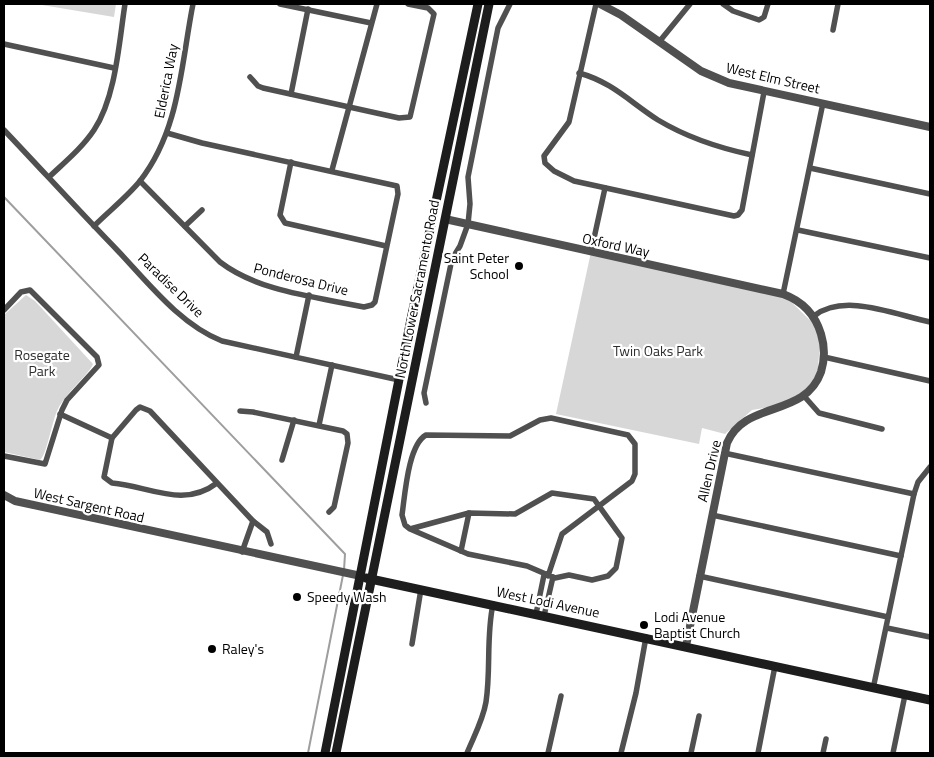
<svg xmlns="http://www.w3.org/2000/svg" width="934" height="757" font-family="'Titillium Web',sans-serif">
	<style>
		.green { fill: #d7d7d7 }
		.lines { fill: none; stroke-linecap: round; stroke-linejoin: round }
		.stream { stroke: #9e9e9e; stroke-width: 2 }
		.minor { stroke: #505050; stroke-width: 5.5 }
		.tertiary { stroke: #505050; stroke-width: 8 }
		.secondary { stroke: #1d1d1d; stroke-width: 9 }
		.poi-dot { fill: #000; stroke: #fff; stroke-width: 2 }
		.labels { text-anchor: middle; stroke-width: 4.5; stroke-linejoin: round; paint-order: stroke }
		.street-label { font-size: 14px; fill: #000; stroke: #fff }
		.poi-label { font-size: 14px; fill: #000; stroke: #fff; text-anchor: start }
		.park-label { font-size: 14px; fill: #2e2e2e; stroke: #fff }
	</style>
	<rect width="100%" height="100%" fill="#fff"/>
	<g class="green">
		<polygon points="36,4 116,4 114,17"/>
		<polygon points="591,252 783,294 821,331 817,379 792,403 752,410 725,434 702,428 699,444 556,414"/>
		<path d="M 26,295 L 35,301 L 93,364 C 90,373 65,394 58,409 C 52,420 47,455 40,460 L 4,452 L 4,315 Z"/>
	</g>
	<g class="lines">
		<g class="stream">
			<polyline points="4,197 345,554 344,570"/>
			<polyline points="308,753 343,575"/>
		</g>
		<g class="minor">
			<polyline points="280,4 371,23"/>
			<polyline points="596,4 569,122 544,156 545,163 554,171 574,181 734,216 738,215 742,210 764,92"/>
			<polyline points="723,4 733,11 759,20 764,17 768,4"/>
			<polyline points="833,30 838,4"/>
			<polyline points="659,42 690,4"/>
			<polyline points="4,44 114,68"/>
			<path d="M 579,73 C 612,82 630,102 658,120 C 688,138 719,148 752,155"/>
			<polyline points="250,77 258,86 263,88 399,118 410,117 434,14 428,8 408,4"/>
			<polyline points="291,94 308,9"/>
			<path d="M 4,130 C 42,170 80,212 119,252 C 149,284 181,325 222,341 L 399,380"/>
			<polyline points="291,162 280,215 285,223 386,246"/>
			<polyline points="810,168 930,194"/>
			<polyline points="332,170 377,4"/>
			<path d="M 49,177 C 65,162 82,148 94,130 C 116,97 119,42 125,4"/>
			<path d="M 140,181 L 220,262 C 259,292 317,297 364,307 L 372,305 L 375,302 L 398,194 L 397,186 L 202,143 L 167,133"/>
			<path d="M 94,226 C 109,211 127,197 140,181 C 180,130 181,64 193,4"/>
			<polyline points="185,226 202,210"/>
			<polyline points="798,230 930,258"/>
			<polyline points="591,252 605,188"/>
			<polyline points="783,294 823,103"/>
			<polyline points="4,310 21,292 30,290 97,357 99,365 67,400 62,410 45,464 4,456"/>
			<path d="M 814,316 C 844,292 896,315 930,322"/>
			<polyline points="296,357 309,295"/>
			<polyline points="824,357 930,381"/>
			<polyline points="804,396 819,413 882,429"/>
			<polyline points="426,403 424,393 452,259 460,246 468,224 470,204 468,177 498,28 510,4"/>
			<polyline points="240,411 253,412 343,431 347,434 348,443 334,507 329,512"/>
			<polyline points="60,414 112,438"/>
			<polyline points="319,425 332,365"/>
			<polyline points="724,453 914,494"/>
			<polyline points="282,460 294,420"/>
			<path d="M 217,483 C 183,509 149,486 112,483 L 104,477 L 112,438 L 136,410 L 140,407 L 150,411 L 253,521 L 267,532 L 271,544"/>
			<polyline points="712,515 901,556"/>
			<path d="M 410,529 L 469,513 L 515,514 L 552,493 L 594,499 L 622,538 L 616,568 L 608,576 L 592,580 L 569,575 L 555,578 L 527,566 L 468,554 L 410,529 L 405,525 L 402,515 C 405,495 408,445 426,435 L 510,436 L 540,420 L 551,418 L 628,435 L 635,444 L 635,474 L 632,481 L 562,534 L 548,576"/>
			<polyline points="461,551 469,513"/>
			<polyline points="242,552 253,521"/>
			<polyline points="699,576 888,617"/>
			<polyline points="536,614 544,575"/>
			<polyline points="544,616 553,577"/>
			<polyline points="887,628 930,637"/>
			<polyline points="412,644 421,589"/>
			<polyline points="873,689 914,494 918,482 930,467"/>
			<path d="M 467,753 C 474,736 483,720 486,702 C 491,669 486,637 493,604"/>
			<polyline points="548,753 561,696"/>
			<polyline points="621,753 636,693 646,637"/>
			<polyline points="691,753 699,716"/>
			<polyline points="758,753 775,666"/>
			<polyline points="823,753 826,739"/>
			<polyline points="893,753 905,695"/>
		</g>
		<g class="tertiary">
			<polyline points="600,4 621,15 701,71 729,83 930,127"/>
			<path d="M 445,219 L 783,294 C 802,301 815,314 821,334 C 825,347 825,359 821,372 C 805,418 745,400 727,443 L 686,646"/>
			<polyline points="4,495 15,501 361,576"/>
		</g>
		<g class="secondary">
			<polyline points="366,578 930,700"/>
			<polyline points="325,753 411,319 478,4"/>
			<polyline points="336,753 489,4"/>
		</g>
	</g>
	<g class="poi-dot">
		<circle cx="519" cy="266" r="5"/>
		<circle cx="297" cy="597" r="5"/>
		<circle cx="644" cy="625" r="5"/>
		<circle cx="212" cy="649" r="5"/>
	</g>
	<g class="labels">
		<g class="street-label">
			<text transform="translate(773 78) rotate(13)" y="5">West Elm Street</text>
			<text transform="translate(166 81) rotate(-79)" y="5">Elderica Way</text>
			<text transform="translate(616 245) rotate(12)" y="5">Oxford Way</text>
			<text transform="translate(301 279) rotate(14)" y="5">Ponderosa Drive</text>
			<text transform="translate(171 285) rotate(44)" y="5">Paradise Drive</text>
			<text transform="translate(417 289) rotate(-79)" y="5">North Lower Sacramento Road</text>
			<text transform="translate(709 471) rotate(-77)" y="5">Allen Drive</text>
			<text transform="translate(89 505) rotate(13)" y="5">West Sargent Road</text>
			<text transform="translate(548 602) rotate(12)" y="5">West Lodi Avenue</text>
		</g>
		<g class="poi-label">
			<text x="509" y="263" text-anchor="end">Saint Peter<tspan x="509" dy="16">School</tspan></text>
			<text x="307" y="602">Speedy Wash</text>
			<text x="654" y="622">Lodi Avenue<tspan x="654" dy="16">Baptist Church</tspan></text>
			<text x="222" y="654">Raley's</text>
		</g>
		<g class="park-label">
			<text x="658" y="356">Twin Oaks Park</text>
			<text x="42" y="360">Rosegate<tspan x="42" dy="16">Park</tspan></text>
		</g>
	</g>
	<rect width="934" height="757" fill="none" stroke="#000000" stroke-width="10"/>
</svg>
